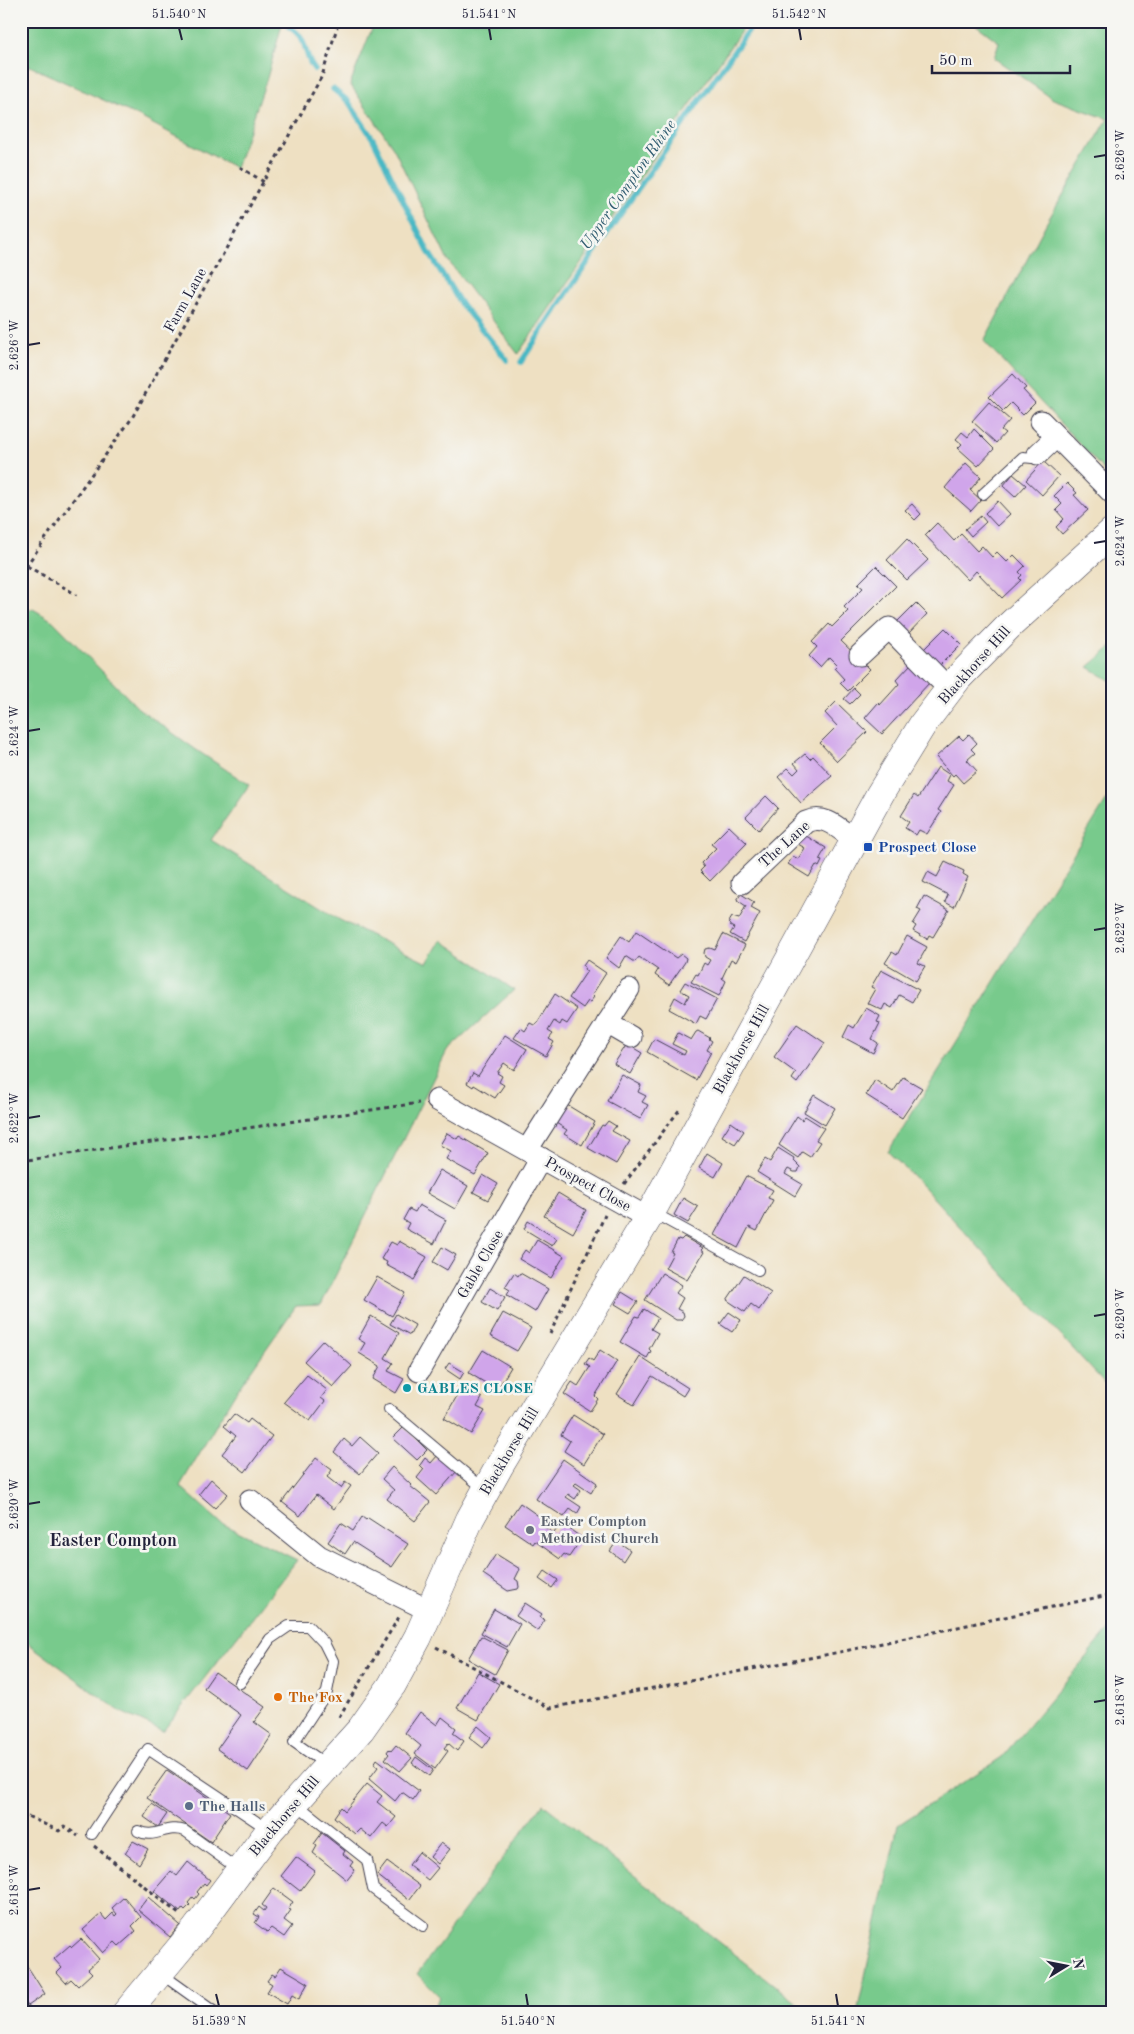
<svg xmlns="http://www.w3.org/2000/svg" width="1134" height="2034" font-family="'Old Standard TT',serif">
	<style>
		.green { fill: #78ca8c; stroke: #4d7664 }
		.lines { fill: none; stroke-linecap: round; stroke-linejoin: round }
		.stream { stroke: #4ab8c4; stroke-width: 5.5 }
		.building { fill: #d0a5ea }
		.service-casing { stroke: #413e4f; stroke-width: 12 }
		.minor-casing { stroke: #413e4f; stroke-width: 23 }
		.secondary-casing { stroke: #413e4f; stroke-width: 29 }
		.path { stroke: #413e4f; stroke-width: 3; stroke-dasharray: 4 4; stroke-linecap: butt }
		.service { stroke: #fff; stroke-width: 10 }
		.minor { stroke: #fff; stroke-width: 21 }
		.secondary { stroke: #fff; stroke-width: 28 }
		.ticks { fill: none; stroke: #22223b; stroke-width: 2 }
		.transit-dot { fill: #1a4fb4; stroke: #f6f6f2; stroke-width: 2 }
		.culture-dot { fill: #0f9aa8; stroke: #f6f6f2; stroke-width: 2 }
		.worship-dot { fill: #6b7280; stroke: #f6f6f2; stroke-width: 2 }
		.food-dot { fill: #e8710a; stroke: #f6f6f2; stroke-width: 2 }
		.service-dot { fill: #5c6f8a; stroke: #f6f6f2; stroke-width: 2 }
		.labels { text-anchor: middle; stroke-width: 5; stroke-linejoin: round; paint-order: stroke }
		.street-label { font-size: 15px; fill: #22223b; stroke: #f6f6f2 }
		.transit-label { font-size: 15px; font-weight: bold; fill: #164399; stroke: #f6f6f2; text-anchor: start }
		.culture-label { font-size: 15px; font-weight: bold; fill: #0d838f; stroke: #f6f6f2; text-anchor: start }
		.worship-label { font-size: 15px; font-weight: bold; fill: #5b616d; stroke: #f6f6f2; text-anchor: start }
		.food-label { font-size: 15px; font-weight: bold; fill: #c56008; stroke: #f6f6f2; text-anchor: start }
		.service-label { font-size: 15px; font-weight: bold; fill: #4e5e75; stroke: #f6f6f2; text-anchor: start }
		.water-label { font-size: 16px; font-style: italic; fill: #325e72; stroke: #f6f6f2 }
		.quarter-label { font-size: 18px; font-weight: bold; fill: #22223b; stroke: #f6f6f2 }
		.neatline { fill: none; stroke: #22223b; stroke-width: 2 }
		.ticks-label { font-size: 12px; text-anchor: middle; fill: #22223b }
	</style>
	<rect width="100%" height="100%" fill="#f6f6f2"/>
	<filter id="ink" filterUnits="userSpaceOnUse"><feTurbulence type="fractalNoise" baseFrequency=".02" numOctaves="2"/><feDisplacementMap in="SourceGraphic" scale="10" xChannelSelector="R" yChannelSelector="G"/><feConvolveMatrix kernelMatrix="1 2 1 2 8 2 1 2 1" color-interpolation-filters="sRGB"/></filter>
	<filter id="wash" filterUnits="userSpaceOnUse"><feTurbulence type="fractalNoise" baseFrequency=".0096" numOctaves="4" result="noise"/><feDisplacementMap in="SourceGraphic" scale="20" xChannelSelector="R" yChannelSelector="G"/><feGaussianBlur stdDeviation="1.12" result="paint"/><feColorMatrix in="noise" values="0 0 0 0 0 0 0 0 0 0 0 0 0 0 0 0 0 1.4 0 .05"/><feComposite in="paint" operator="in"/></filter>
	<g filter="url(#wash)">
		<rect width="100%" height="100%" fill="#eee0c2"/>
		<g class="green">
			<polygon points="21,21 283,21 267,78 236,168 138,116 21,62"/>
			<polygon points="375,21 748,21 518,354 447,259 394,149 350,84"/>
			<polygon points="971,21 1113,21 1113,480 984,341 1047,222 1108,119 1053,99 994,58 999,42"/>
			<polygon points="33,609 53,621 138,708 195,749 249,785 211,840 340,920 427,963 441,940 514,990 447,1051 321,1305 296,1306 234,1395 180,1486 221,1523 297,1560 163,1731 121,1712 21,1638 21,610"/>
			<polygon points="1113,646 1113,682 1088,667"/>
			<polygon points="1113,790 1113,1392 913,1176 888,1152"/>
			<polygon points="1113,1625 1113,2013 857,2013 898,1825 1002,1757"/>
			<polygon points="543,1804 810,2013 429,2013 440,1997 417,1974"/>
		</g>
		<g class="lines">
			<g class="stream">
				<path d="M 291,21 L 289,27 C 310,39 302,55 315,70"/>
				<polyline points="333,89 348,101 373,139 428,251 461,304 507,360"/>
				<polyline points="521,362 606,235 755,21"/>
			</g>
		</g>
		<g id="blocks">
			<g class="building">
				<polygon points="1013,374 1026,388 1023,390 1035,403 1023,415 1011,403 1003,411 989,397"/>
				<polygon points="989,402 1010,420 1001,430 1005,433 996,443 972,421"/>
				<polygon points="974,429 994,449 978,466 958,448 962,444 956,439 962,432 968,437"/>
				<polygon points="1043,461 1059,476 1042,495 1026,480"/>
				<polygon points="966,463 981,477 970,490 981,500 971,511 945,488"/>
				<polygon points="1013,474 1026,485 1015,497 1003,486"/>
				<polygon points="1067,483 1077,493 1074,495 1088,510 1062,534 1056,527 1064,519 1056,510 1062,504 1054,496"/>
				<polygon points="998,501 1010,514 997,526 985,513"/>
				<polygon points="912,504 921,514 915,520 905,510"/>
				<polygon points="981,516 986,522 971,536 965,529"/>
				<polygon points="937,523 954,541 961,534 977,551 982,546 992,557 997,552 1007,562 1014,555 1025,566 1019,572 1022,575 1019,578 1021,580 1002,598 976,571 968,580 925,535"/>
				<polygon points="907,539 928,560 907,580 887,560"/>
				<polygon points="876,566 896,586 841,641 870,669 848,691 840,683 844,679 834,668 837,665 829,657 820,667 809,656 817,647 812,642 829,624 832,627 848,611 844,607 863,588 858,584"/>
				<polygon points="916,603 927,614 907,635 895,624"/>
				<polygon points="945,628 961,644 940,665 924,649"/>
				<polygon points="911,664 930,682 882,734 865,718 878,703 880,705 899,684 896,680"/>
				<polygon points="854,688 860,694 850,704 844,699"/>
				<polygon points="836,702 867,732 837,761 820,743 837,726 825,713"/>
				<polygon points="969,734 977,743 971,749 975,753 967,760 977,771 963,783 955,774 953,776 936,757 959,736 963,740"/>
				<polygon points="805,754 810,759 813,756 832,776 801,803 778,777 788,768 794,774 799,769 794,763"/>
				<polygon points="938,767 950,775 947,781 954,785 938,810 941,812 927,834 919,830 916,835 905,828 909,822 901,816 914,795 918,798"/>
				<polygon points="766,796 778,808 759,830 746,817"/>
				<polygon points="729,826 747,843 710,881 700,871 704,867 701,863 716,848 711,844"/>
				<polygon points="803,834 826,848 819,860 822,861 819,867 816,865 809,877 788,864 793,856 798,859 805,848 798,844"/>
				<polygon points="945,862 964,871 963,874 968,877 954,907 945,902 948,895 923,882 928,872 937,877"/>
				<polygon points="741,894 754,902 751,908 760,913 744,942 730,934 734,928 730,926 729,922 732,917 739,919 746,906 737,900"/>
				<polygon points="924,896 949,910 933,937 929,935 927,939 913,931 916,926 913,924 921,911 917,909"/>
				<polygon points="636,931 676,958 681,954 686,958 685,962 669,985 655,975 658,970 639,957 635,962 626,956 619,968 606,958 621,936 629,942"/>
				<polygon points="723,934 745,945 736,962 731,959 722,978 726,981 719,996 691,982 696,974 698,975 704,963 707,965 710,960 705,957 704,953 705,949 710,948 715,950"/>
				<polygon points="907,936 927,947 918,963 925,966 916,981 885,963 892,952 897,955"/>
				<polygon points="587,960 606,973 592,995 594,997 590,1002 588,1001 583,1008 569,998 587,971 584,969 585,967 583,966"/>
				<polygon points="881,970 919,990 912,1002 899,995 892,1008 885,1004 882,1010 867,1003 875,989 871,987"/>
				<polygon points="685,982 717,999 706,1019 700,1016 696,1024 669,1009 675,997 685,1003 689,995 680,990"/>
				<polygon points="555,994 577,1009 567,1024 562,1021 560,1025 554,1021 548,1031 553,1034 549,1039 554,1042 546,1056 514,1038 521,1028 525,1031 530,1023 534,1025 537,1023"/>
				<polygon points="866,1008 880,1016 877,1022 880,1023 872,1039 878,1043 873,1053 843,1037 849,1025 854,1028"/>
				<polygon points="797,1024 825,1043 797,1083 792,1079 796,1073 774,1057"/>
				<polygon points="698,1031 710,1038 709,1039 712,1041 707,1050 711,1052 696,1080 647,1052 654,1039 684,1055 686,1051 672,1044 678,1033 691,1040 696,1032"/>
				<polygon points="505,1035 527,1049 514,1070 504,1063 497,1073 502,1076 499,1082 504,1085 495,1098 474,1085 473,1087 467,1083 473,1073 478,1076"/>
				<polygon points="627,1044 642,1053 630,1074 614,1064"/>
				<polygon points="622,1075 641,1085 638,1092 646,1096 642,1102 648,1105 640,1119 607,1101"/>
				<polygon points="903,1077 922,1088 902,1118 866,1095 875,1080 893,1092"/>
				<polygon points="814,1095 835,1108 825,1125 804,1112"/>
				<polygon points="567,1105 595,1122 582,1145 564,1134 567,1130 556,1123"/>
				<polygon points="797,1116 802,1120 805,1116 824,1128 816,1140 820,1142 810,1157 802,1152 798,1158 779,1145"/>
				<polygon points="608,1121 616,1126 612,1131 630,1141 616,1164 588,1148 602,1125 604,1126"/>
				<polygon points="731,1122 744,1131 735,1144 722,1136"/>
				<polygon points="447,1133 457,1139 459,1136 488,1153 475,1175 446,1159 451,1151 440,1145"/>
				<polygon points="778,1148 794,1158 793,1160 800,1167 798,1172 794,1172 788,1169 785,1174 802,1184 795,1196 757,1172 765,1159 770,1162"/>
				<polygon points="707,1153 723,1163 715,1177 699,1168"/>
				<polygon points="440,1170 468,1186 455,1209 427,1193"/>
				<polygon points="483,1175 498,1184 488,1200 473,1192"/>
				<polygon points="746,1176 773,1190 768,1198 773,1200 757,1231 749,1227 738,1248 714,1235"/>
				<polygon points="558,1193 586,1210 573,1233 544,1216"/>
				<polygon points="683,1198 698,1207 688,1223 674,1215"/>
				<polygon points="419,1205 446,1220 434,1244 406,1229 409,1223 403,1220 409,1209 415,1212"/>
				<polygon points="528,1221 557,1239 552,1246 524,1229"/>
				<polygon points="684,1237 703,1248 701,1250 704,1252 687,1280 665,1268 673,1253 671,1252 678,1239 681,1240"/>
				<polygon points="537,1240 564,1256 551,1278 519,1259 525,1250 529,1253"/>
				<polygon points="399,1241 427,1257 414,1280 386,1265 387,1262 381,1259 391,1242 397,1245"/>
				<polygon points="442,1247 456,1255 447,1270 433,1262"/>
				<polygon points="514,1273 518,1276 520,1273 548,1289 535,1312 507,1295 510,1290 505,1287"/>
				<polygon points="662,1273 682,1285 676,1293 683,1298 677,1309 683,1312 684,1316 681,1320 676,1320 645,1300"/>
				<polygon points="744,1275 771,1293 759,1310 751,1304 745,1312 727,1300"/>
				<polygon points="377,1277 405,1293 392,1316 364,1300"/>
				<polygon points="490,1288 505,1297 497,1311 482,1302"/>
				<polygon points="622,1292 638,1302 630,1313 615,1304"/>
				<polygon points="644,1309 658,1318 651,1329 658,1333 649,1349 651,1351 647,1358 620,1342 636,1316 639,1317"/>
				<polygon points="729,1312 741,1320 732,1332 720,1324"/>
				<polygon points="503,1313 531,1328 517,1351 490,1336"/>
				<polygon points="396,1314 415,1325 410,1335 390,1324"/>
				<polygon points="371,1316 399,1333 385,1358 393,1363 388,1371 404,1379 396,1393 373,1379 380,1366 359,1353 365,1343 358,1339"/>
				<polygon points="323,1340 352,1366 333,1387 304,1361"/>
				<polygon points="483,1350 511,1367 497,1390 469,1373"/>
				<polygon points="600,1350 617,1361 595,1396 598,1399 590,1411 564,1394 572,1382 578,1386 590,1367 585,1364 589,1358 593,1361"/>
				<polygon points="640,1357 688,1388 683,1396 652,1376 634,1405 617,1394"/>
				<polygon points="449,1363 464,1372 460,1379 445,1369"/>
				<polygon points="307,1375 327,1390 321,1398 325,1401 310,1421 284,1402"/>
				<polygon points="463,1386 482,1398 477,1407 485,1411 471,1434 444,1418"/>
				<polygon points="234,1414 247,1423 250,1419 272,1436 245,1472 222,1454 236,1436 224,1426"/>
				<polygon points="573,1415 603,1434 584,1464 564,1451 570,1441 561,1435"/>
				<polygon points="404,1427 427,1450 417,1460 393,1438"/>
				<polygon points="360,1437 378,1453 360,1474 334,1452 344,1439 352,1446"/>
				<polygon points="438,1455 457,1471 436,1495 417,1478 424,1469 420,1465 425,1458 431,1463"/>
				<polygon points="316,1458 332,1470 327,1477 341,1488 345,1482 351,1486 334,1509 316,1495 300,1516 282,1502"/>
				<polygon points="563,1459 597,1483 591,1493 576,1483 574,1485 581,1490 575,1499 568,1494 566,1497 581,1507 577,1514 570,1509 564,1517 536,1499"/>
				<polygon points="392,1467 411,1485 410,1486 430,1502 415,1521 387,1499 394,1490 382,1479"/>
				<polygon points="211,1479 228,1494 215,1508 199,1494"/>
				<polygon points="520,1503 547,1522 544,1527 554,1533 561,1523 582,1538 569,1557 564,1554 560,1559 535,1541 533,1544 505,1525"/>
				<polygon points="362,1517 366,1520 368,1518 408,1544 392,1567 353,1542 345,1554 328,1542 341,1523 353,1531"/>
				<polygon points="617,1541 630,1550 623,1561 610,1551"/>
				<polygon points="496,1554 520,1569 515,1579 518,1581 519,1587 518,1589 508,1591 483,1574"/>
				<polygon points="545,1571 558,1580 552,1588 539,1579"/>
				<polygon points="525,1603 542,1614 540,1617 545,1620 538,1631 516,1616"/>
				<polygon points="494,1609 520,1624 507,1647 481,1633"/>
				<polygon points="481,1636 508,1650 495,1674 468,1659"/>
				<polygon points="215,1672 265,1707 254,1722 272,1735 248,1771 217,1749 241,1715 204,1688"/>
				<polygon points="478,1672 499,1684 478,1720 457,1708"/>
				<polygon points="420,1712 437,1725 442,1717 456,1728 453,1733 464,1741 457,1751 448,1743 444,1748 448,1751 435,1769 415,1754 421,1746 405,1733"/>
				<polygon points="478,1726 491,1737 483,1748 469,1737"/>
				<polygon points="396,1745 412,1758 400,1771 385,1759 389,1754 387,1752 389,1749 391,1751"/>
				<polygon points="416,1757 433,1770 429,1776 412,1763"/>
				<polygon points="377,1759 419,1791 413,1800 402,1792 395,1801 369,1779 378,1767 374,1764"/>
				<polygon points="167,1770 230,1813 211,1842 147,1798"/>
				<polygon points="367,1784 382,1796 377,1802 396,1817 388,1827 383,1823 371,1838 360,1829 355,1834 334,1817 341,1807 345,1811"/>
				<polygon points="152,1804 167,1814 158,1827 144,1817"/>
				<polygon points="322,1833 345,1851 343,1854 353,1862 350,1866 355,1870 347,1880 313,1853 317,1846 314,1844"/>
				<polygon points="133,1841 148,1849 139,1864 125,1853"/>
				<polygon points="441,1843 450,1849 438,1864 430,1857"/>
				<polygon points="419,1852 438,1868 428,1880 409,1865"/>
				<polygon points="296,1857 315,1871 300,1891 281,1876"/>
				<polygon points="188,1862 210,1880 206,1885 204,1883 197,1892 199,1894 195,1899 193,1897 188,1903 190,1905 185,1910 183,1908 180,1912 154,1891 171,1871 177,1876"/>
				<polygon points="387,1862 420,1886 409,1900 377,1875"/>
				<polygon points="274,1888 293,1902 288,1909 291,1910 284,1920 292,1926 284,1937 271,1928 267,1932 255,1923 259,1917 254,1914 259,1907 264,1911 266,1908 262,1905"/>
				<polygon points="124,1897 141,1917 132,1926 136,1931 119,1946 115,1942 103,1953 83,1930 101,1914 106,1920 113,1913 115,1916 117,1914 112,1908"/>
				<polygon points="148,1897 180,1925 170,1937 138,1910"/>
				<polygon points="81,1939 99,1959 88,1969 92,1973 78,1986 71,1979 66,1983 57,1973 62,1968 54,1959 70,1945 72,1947"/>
				<polygon points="24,1961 45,1994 28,2006 21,1997 21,1963"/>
				<polygon points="281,1967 308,1983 299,1999 292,1995 287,2004 267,1992 272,1984 267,1981 272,1974 275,1976"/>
			</g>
		</g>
	</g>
	<g filter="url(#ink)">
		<use href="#blocks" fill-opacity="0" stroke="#413e4f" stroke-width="1"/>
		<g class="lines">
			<g class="service-casing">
				<g id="service">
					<polyline points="983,494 1023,457 1032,458 1038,454"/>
					<polyline points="652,1212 758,1270"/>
					<polyline points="389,1409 484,1489"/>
					<polyline points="240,1683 270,1639 289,1626 308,1626 324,1643 333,1661 327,1692 294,1742 327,1765"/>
					<polyline points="295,1803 367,1860 373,1889 423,1926"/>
					<path d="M 138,1831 C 155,1840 166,1824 185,1831 L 239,1870"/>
					<polyline points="92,1834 148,1749 269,1830"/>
					<polyline points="160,1973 216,2013"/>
				</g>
			</g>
			<g class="minor-casing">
				<g id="minor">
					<polyline points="1041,421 1113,494"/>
					<polyline points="1038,454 1056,437"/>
					<polyline points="860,655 889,628 949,689"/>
					<path d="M 742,883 L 806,822 C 826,813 840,830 856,841"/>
					<polyline points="607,1023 631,1037"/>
					<polyline points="437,1100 648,1218"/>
					<polyline points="527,1150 629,989"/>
					<polyline points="419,1371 541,1158"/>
					<polyline points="250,1500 319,1556 430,1611"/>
				</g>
			</g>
			<g class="secondary-casing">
				<polyline id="secondary" points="126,2013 196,1929 270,1830 361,1729 392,1685 418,1637 470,1519 500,1465 648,1218 880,794 923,724 958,678 1010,625 1113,531"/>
			</g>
			<g class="path">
				<polyline points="240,167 264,182"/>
				<polyline points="27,566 77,595"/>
				<polyline points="21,573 132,418 322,76 339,21"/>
				<polyline points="21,1161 419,1103"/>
				<polyline points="624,1184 680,1109"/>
				<polyline points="550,1334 605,1215"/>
				<polyline points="436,1647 550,1708 840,1652 1113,1594"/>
				<polyline points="339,1717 399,1617"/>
				<polyline points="21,1813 59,1831 64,1826 78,1836"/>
				<polyline points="94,1846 179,1914"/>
			</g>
			<use href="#service" class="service"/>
			<use href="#minor" class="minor"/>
			<use href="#secondary" class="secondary"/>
		</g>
	</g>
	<path class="ticks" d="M 179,28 L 182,40M 489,28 L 491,40M 799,28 L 801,40M 1094,157 L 1106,155M 28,345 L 40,343M 1094,543 L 1106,541M 28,731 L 40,729M 1094,930 L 1106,928M 28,1118 L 40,1116M 1094,1316 L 1106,1314M 28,1504 L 40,1502M 1094,1702 L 1106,1700M 28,1890 L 40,1888M 216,1994 L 219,2006M 526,1994 L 528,2006M 836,1994 L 838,2006"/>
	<rect class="transit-dot" x="863" y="842" width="10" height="10" rx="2.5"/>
	<circle class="culture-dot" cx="407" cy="1388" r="5"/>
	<circle class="worship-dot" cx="530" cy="1530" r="5"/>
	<circle class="food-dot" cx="278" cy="1697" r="5"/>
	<circle class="service-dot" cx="189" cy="1806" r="5"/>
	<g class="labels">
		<g class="street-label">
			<text transform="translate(185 300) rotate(-61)" y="5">Farm Lane</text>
			<text transform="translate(974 665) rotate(-48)" y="5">Blackhorse Hill</text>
			<text transform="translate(784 844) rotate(-42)" y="5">The Lane</text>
			<text transform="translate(741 1049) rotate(-61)" y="5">Blackhorse Hill</text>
			<text transform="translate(588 1184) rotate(29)" y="5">Prospect Close</text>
			<text transform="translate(480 1264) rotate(-60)" y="5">Gable Close</text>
			<text transform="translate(509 1451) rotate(-59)" y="5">Blackhorse Hill</text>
			<text transform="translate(284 1816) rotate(-50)" y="5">Blackhorse Hill</text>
		</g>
		<g class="transit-label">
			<text x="878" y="852">Prospect Close</text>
		</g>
		<g class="culture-label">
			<text x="417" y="1393">GABLES CLOSE</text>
		</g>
		<g class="worship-label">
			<text x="540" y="1526">Easter Compton<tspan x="540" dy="17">Methodist Church</tspan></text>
		</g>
		<g class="food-label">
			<text x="288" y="1702">The Fox</text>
		</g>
		<g class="service-label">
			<text x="199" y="1811">The Halls</text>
		</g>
		<g class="water-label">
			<text transform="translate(627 184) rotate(-55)" y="6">Upper Compton Rhine</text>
		</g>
		<g class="quarter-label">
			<text x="113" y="1546">Easter Compton</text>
		</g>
	</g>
	<rect width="1134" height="2034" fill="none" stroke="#f6f6f2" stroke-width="55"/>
	<g transform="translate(1066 1966) rotate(80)" stroke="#f6f6f2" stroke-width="4" paint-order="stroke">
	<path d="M0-4L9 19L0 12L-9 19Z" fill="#22223b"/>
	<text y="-8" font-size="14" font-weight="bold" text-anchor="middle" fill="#22223b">N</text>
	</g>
	<path d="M932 65v8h138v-8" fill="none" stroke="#22223b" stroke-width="2.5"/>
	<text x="939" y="65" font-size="15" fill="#22223b" stroke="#f6f6f2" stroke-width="4" paint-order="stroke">50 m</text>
	<rect x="28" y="28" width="1078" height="1978" class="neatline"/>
	<g class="ticks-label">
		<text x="179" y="18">51.540°N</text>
		<text x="489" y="18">51.541°N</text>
		<text x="799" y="18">51.542°N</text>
		<text transform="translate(1120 155) rotate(-90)" y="4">2.626°W</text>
		<text transform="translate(14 345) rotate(-90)" y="4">2.626°W</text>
		<text transform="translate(1120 541) rotate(-90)" y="4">2.624°W</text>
		<text transform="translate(14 731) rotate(-90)" y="4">2.624°W</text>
		<text transform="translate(1120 928) rotate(-90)" y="4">2.622°W</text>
		<text transform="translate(14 1118) rotate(-90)" y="4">2.622°W</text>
		<text transform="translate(1120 1314) rotate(-90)" y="4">2.620°W</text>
		<text transform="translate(14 1504) rotate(-90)" y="4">2.620°W</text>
		<text transform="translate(1120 1700) rotate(-90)" y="4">2.618°W</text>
		<text transform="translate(14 1890) rotate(-90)" y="4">2.618°W</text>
		<text x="219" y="2025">51.539°N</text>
		<text x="528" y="2025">51.540°N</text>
		<text x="838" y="2025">51.541°N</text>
	</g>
</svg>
